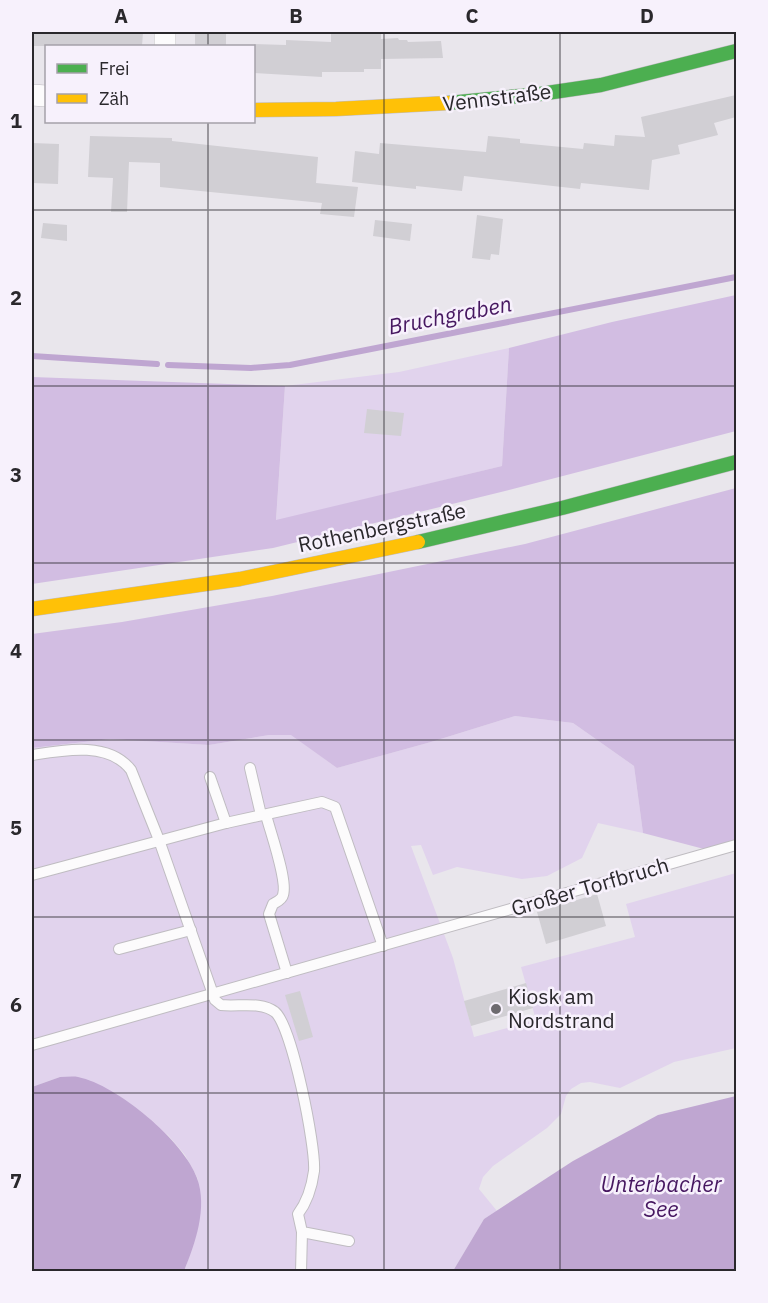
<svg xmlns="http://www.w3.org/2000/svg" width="768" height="1303" font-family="'IBM Plex Sans',sans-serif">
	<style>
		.green { fill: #e1d3ed }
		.forest { fill: #d2bde2 }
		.water { fill: #bfa6d1 }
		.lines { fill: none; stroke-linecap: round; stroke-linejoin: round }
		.stream { stroke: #bfa6d1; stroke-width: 6 }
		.building { fill: #d1cfd4 }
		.lane-casing { stroke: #bfbcc1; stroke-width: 12 }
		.street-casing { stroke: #bfbcc1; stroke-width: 22 }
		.fast-casing { stroke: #bfbcc1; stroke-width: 15 }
		.slow-casing { stroke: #bfbcc1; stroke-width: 15 }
		.lane { stroke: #fcfbfc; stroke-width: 10 }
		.street { stroke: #fcfbfc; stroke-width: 21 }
		.fast { stroke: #4caf50; stroke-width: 14 }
		.slow { stroke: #ffc107; stroke-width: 14 }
		.grid { fill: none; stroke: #2a282c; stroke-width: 1.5; stroke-opacity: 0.55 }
		.poi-dot { fill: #6d6a6f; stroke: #f7f1fc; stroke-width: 2 }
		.labels { text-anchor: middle; stroke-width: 5; stroke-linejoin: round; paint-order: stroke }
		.street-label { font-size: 21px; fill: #2a282c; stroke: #f7f1fc }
		.poi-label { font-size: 21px; fill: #2a282c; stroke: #f7f1fc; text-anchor: start }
		.water-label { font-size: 22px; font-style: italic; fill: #461760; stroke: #f7f1fc }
		.neatline { fill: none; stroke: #2a282c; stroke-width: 2 }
		.grid-label { font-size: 20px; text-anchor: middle; font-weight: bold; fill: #2a282c }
	</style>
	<rect width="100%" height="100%" fill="#e9e6ec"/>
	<g class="green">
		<polygon points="509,348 502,466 276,521 285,386 399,372"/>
		<polygon points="515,716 573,723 634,766 643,833 598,823 582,858 547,876 522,879 457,867 433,875 421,845 411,846 453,958 474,1037 536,1020 521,967 635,937 626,904 736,873 736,1048 674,1062 620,1088 590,1082 581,1083 571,1089 566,1096 561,1114 547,1128 493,1166 483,1177 479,1189 497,1211 484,1219 453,1271 184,1271 188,1260 198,1179 185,1155 168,1135 60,1077 32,1087 32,748 110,739 209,745 269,735 292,735 337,768 431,742"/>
	</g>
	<g class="forest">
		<polygon points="736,295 736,431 501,492 273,548 32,584 32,377 285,386 276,520 502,466 509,348 612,322"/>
		<polygon points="736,488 736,842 704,849 643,833 634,766 573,723 515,716 431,742 337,768 291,735 269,735 209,745 110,739 32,748 32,634 122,622 272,596 525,544"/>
	</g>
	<g class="water">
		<path d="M 60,1077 C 66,1077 73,1076 78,1077 C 117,1085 184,1141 197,1178 C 208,1208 195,1244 184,1271 L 32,1271 L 32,1087 Z"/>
		<polygon points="736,1096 736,1271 453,1271 484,1219 573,1161 658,1115"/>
	</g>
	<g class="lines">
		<g class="stream">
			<polyline points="32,356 157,364"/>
			<polyline points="168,365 251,368 290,365 736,277"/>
		</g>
	</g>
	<g class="building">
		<polygon points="32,32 143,32 142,46 32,46"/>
		<rect x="195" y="32" width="31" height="14"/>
		<polygon points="331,32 381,32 381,39 398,38 399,40 407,40 408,42 441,41 443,58 381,59 381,69 364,69 364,72 322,72 322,77 254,73 254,44 286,45 286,40 331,42"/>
		<polygon points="736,95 736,117 714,123 718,135 678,145 680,154 652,160 649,190 581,183 580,189 464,176 462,191 416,186 416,189 352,182 355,151 379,154 380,143 486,152 488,136 520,139 520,143 583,149 584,143 614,146 615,135 645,137 641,117"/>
		<polygon points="90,136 172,138 172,141 318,157 316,183 358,187 354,217 320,214 322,203 160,187 160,163 129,162 127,212 111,212 113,178 88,177"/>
		<polygon points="32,143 59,144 58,184 32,183"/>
		<polygon points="477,215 503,219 499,255 491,254 490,260 472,258"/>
		<polygon points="375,220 412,224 410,241 373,236"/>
		<polygon points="43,223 67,225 67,241 41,238"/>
		<polygon points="367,409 404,413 401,436 364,433"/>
		<polygon points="597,894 606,926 546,944 537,912"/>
		<polygon points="526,983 533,1008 471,1026 464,1001"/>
		<polygon points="300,991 313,1037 299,1041 285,995"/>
	</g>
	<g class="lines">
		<g class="lane-casing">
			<g id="lane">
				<path d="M 32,755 C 63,750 109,741 131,770 L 159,840 L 215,1000 L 221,1005 C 238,1007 261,1001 275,1012 C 292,1026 316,1147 314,1171 C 312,1186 307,1202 298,1214 L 302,1232 L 349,1241"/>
				<polyline points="250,768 261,815"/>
				<polyline points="210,777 226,823"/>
				<path d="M 266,815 C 270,831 288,881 283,895 C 282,900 276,902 273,904 L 269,914 L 287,973"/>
				<polyline points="32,875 226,823 322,802 335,807 383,946"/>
				<polyline points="119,949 191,930"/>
				<polyline points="32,1045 736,845"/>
				<polyline points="301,1272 302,1232"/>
			</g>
		</g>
		<g class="street-casing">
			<g id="street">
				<polyline points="165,46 165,32"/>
				<polyline points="32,95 46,96"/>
			</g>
		</g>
		<g class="fast-casing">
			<g id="fast">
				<polyline points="448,103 540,94 601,85 736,51"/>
				<polyline points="418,542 562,508 736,462"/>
			</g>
		</g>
		<g class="slow-casing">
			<g id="slow">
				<polyline points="254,110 336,109 448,103"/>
				<polyline points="32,609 240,579 418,542"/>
			</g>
		</g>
		<use href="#lane" class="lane"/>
		<use href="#street" class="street"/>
		<use href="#fast" class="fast"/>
		<use href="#slow" class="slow"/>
	</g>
	<path class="grid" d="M 208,32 L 208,46M 384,32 L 384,1272M 560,32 L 560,1272M 208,122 L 208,1272M 32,210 L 736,210M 32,386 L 736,386M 32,563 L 736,563M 32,740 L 736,740M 32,917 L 736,917M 32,1093 L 736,1093"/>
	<circle class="poi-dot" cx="496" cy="1009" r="6"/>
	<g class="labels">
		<g class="street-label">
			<text transform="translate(497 98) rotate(-7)" y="7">Vennstraße</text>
			<text transform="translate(382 528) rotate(-12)" y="7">Rothenbergstraße</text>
			<text transform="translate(590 887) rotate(-16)" y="7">Großer Torfbruch</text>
		</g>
		<g class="poi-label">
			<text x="508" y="1004">Kiosk am<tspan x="508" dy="24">Nordstrand</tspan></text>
		</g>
		<g class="water-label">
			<text transform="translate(450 315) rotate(-11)" y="8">Bruchgraben</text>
			<text x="661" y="1192">Unterbacher<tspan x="661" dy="25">See</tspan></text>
		</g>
	</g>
	<rect width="768" height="1303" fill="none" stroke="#f7f1fc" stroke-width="66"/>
	<rect x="45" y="45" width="210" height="78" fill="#f7f1fc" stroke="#a5a1a9" stroke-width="1.5"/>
	<rect x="57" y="64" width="30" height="9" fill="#4caf50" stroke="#a5a1a9" stroke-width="1.5"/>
	<text x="99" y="75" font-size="18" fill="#2a282c">Frei</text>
	<rect x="57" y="94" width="30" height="9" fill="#ffc107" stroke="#a5a1a9" stroke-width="1.5"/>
	<text x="99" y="105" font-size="18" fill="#2a282c">Zäh</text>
	<rect x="33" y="33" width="702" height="1237" class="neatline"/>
	<g class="grid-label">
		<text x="121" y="23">A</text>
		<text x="296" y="23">B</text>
		<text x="472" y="23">C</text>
		<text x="647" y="23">D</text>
		<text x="16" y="128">1</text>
		<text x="16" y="305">2</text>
		<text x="16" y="482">3</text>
		<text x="16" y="658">4</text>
		<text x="16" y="835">5</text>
		<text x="16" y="1012">6</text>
		<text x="16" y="1188">7</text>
	</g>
</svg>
